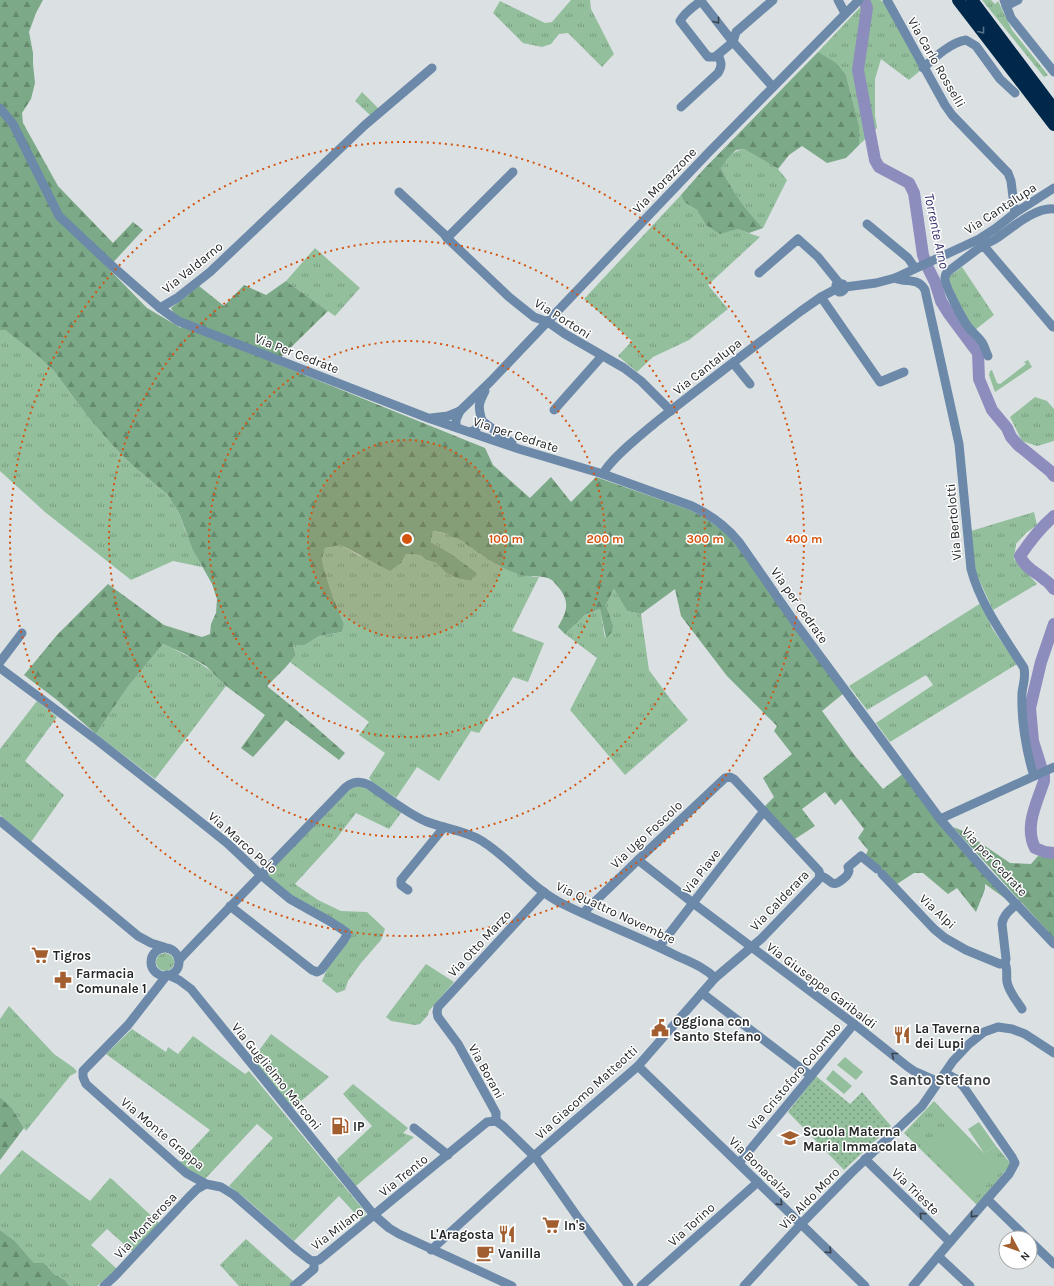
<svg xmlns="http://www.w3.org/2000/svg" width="1054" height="1286" font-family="Karla,sans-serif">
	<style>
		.grass { fill: url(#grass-tufts) }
		.forest { fill: url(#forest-firs) }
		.park { fill: url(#park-dots) }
		.pitch { fill: #93bf9d }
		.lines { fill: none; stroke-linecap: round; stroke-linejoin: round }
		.river { stroke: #8d8dbd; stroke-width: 12 }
		.minor { stroke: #6c89a9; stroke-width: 9 }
		.highway { stroke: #00284b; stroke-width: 12 }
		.oneway { stroke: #3a444f }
		.oneway2 { stroke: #59738a }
		.ring { fill: none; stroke: #d4540f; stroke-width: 2; stroke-dasharray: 2 4 }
		.labels { text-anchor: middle; stroke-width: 3; stroke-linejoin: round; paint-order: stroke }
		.street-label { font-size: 13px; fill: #252728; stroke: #fff }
		.poi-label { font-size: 13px; font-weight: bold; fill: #252728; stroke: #fff; text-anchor: start }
		.water-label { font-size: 14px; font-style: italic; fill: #36316d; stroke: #fff }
		.quarter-label { font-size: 15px; font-weight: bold; fill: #3c4042; stroke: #fff }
		.centre { fill: #d4540f; stroke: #fff; stroke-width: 2 }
		.ring-label { font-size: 12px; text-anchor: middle; font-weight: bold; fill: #d4540f; stroke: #fff; stroke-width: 3; stroke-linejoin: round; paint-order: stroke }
	</style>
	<defs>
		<pattern id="grass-tufts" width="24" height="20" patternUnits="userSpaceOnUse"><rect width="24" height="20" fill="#93bf9d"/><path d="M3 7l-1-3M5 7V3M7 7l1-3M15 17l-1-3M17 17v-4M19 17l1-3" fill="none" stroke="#789b80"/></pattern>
		<pattern id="forest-firs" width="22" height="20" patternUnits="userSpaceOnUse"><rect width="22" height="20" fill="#7ca987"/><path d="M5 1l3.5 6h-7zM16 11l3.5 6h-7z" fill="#658a6e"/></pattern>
		<pattern id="park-dots" width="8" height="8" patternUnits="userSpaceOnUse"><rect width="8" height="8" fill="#93bf9d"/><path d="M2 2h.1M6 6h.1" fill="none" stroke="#789b80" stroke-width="1.8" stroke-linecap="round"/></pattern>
	</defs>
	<rect width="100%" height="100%" fill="#dbe1e3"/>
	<g class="grass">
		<polygon points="571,0 590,0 591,9 614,54 602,67 568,33 559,34 551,44 542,47 523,43 493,13 500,1 545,23 552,22"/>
		<polygon points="867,0 880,0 885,3 921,70 909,80 881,59 875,79 875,116 877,128 859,145 859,125 846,75 818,52"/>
		<polygon points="982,0 991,0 995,4 998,1 1012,30 1048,75 1044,77"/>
		<polygon points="362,92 379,109 371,116 355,101"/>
		<path d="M 744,149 L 778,169 L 787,180 L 763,228 C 746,210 732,191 721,168 C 727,158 732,151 744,149 Z"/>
		<polygon points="681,195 684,202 697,210 706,225 737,229 760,237 708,285 728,309 689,340 653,357 637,372 618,356 632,341 584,299"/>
		<polygon points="315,248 360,288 335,316 286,281"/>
		<polygon points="962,267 994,315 975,330 968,322 947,278"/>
		<polygon points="0,330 5,330 39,357 54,371 88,417 114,447 133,466 168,495 179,513 185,530 202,567 173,561 131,580 45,512 0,471"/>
		<polygon points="1028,360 1032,367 995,392 989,375 990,371 992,370 997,383 1000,384 1026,364 1024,362"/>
		<polygon points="1035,397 1047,401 1054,409 1054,441 1037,446 1022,441 1010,417"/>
		<polygon points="1034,512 1037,525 1026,533 1016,544 1014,559 1037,584 993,610 975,571 971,531"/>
		<polygon points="433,531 451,535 468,545 481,555 499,566 534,577 539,577 512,631 544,643 528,682 513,677 479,733 471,731 439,781 417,767 396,798 372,782 369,778 385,753 359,735 369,722 290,662 296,655 293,644 305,645 319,636 342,632 344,624 333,597 325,572 322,559 325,548 341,545 360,556 402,562 406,554 420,555 426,560 436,563 446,573 459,579 471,581 477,573 450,553 431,542"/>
		<polygon points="614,589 627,611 641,614 649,670 671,700 688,720 625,775 570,710 597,658 565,634 586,614 600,609 605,638 613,625 606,605"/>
		<polygon points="981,603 992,628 1017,664 890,742 876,723 933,685 926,675 867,710 849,686"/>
		<path d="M 163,644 C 186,655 209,665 226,686 L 155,779 L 96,734 L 127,688 Z"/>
		<polygon points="37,701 57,717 25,761 64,795 31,842 0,815 0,749"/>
		<polygon points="361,786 378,795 399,810 401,813 389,829 356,813 336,839 295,884 318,900 341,911 367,912 385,929 381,940 361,963 348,981 345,990 337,993 322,981 327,969 350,939 350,934 294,897 266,875 343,796 353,787"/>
		<circle cx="165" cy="962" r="9"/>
		<polygon points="426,964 454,982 429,1011 428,1015 420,1024 415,1025 391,1021 386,1017"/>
		<polygon points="9,1006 54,1054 74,1068 77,1072 70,1076 26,1131 12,1108 0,1097 0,1019"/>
		<polygon points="132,1029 166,1052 168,1047 178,1054 193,1036 245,1074 249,1071 366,1213 362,1221 339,1196 294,1241 245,1198 229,1186 273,1138 257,1124 205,1179 189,1171 180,1162 210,1130 106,1054"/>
		<polygon points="271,1034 329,1077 293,1108 252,1060"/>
		<polygon points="353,1084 408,1128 403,1133 414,1137 356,1186 338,1163 337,1159 372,1126 343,1094"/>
		<polygon points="934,1101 984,1153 996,1146 1011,1164 977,1205 904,1133"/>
		<polygon points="22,1150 90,1201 110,1178 113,1180 159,1223 133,1252 107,1229 91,1245 117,1269 97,1286 69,1286 65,1280 54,1274 44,1263 34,1263 15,1241 0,1230 0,1175"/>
		<polygon points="246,1239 293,1281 289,1286 239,1286 220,1265"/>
	</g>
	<g class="forest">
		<path d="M 0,0 L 43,0 L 36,13 L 29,32 L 33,53 L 33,64 L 35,83 L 31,99 L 22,113 L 23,123 L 58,186 L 113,243 L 133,222 L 143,230 L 108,268 L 147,308 L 181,328 L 171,308 L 199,286 L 224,306 L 244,285 L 266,295 L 286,281 L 328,311 L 275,363 L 485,448 L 493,465 L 530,498 L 551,477 L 571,502 L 596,477 L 690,510 L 707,519 L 727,534 L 737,546 L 844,693 L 822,711 L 855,756 L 883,789 L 904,773 L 1008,900 L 1006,899 L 985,884 L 985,889 L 976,912 L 957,888 L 948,894 L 923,873 L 914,873 L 897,884 L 865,857 L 868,850 L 858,838 L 864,829 L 841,799 L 835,805 L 825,792 L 802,809 L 815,826 L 795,839 L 764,807 L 774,797 L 763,778 L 792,754 L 774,731 L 777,726 L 727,676 L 681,616 L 675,589 L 641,614 L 627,611 L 614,589 L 606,605 L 613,625 L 612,632 L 606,638 L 600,609 L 586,614 L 565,634 L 558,627 C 566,613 571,603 559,588 C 557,586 555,583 553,581 C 545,574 528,578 518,574 C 504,569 491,562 480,554 C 470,547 462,540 451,536 C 446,533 439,532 433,531 L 431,542 L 450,553 L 477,573 L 471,581 L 459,579 L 446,573 L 436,563 L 426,560 L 420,555 L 406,554 L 402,562 L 390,571 L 341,545 L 325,548 L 322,559 L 325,572 L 333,597 L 344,624 L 342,632 L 319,636 L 305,645 L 293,645 L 296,655 L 285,668 L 267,686 L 294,708 L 345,753 L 339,760 L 286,720 L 253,757 L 241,748 L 265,715 L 226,686 L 206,666 L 183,653 L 163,644 L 127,688 L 96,734 L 57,700 L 24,675 L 57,635 L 108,584 L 164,625 L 202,637 L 210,634 L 211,624 L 216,613 L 217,599 L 212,584 L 193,550 L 179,513 L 168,495 L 133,466 L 114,447 L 88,417 L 54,371 L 39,357 L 5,330 L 0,330 Z"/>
		<path d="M 818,52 L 836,63 L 846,75 L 859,125 L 859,145 L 846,158 L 827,163 L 802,146 L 789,155 L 778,169 L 744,149 L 736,150 L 727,159 L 721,168 C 732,191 746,210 763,228 L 749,233 L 737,229 L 720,234 L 706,225 L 697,210 L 684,202 L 681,195 L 703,170 Z"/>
		<polygon points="953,827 963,831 1010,863 1031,864 1038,856 1054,858 1054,938"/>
		<polygon points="0,1097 12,1108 24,1128 0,1160"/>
		<polygon points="0,1230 15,1241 34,1263 44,1263 54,1274 65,1280 69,1286 0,1286"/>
	</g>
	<polygon class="park" points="816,1076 850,1104 862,1092 891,1126 844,1170 788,1112"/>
	<g class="pitch">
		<polygon points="845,1057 863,1072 856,1080 837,1065"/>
		<polygon points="833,1070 852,1086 844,1094 826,1079"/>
		<polygon points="979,1122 996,1146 984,1153 968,1129"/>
		<polygon points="954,1127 999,1172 974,1198 928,1153"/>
	</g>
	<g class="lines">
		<g class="river">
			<polyline points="864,0 867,8 858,70 875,160 879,167 909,183 914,193 923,255 927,266 935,282 941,301 949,314 978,353 979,379 992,410 1007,428 1011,437 1018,445 1050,471 1054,476"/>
			<path d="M 1054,516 C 1040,528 1030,541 1020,556 C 1025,568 1036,572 1045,580 C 1049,582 1051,586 1054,589"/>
			<path d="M 1054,624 L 1041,662 L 1030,708 L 1033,741 L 1044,776 L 1044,781 C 1037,803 1024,826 1035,848 L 1045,852 L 1054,853"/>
		</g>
		<g class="minor">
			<polyline points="773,0 736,32 733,42 773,87"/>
			<polyline points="838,0 845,13"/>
			<polyline points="887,0 945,105 952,115 1008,173 1011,181 1015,213"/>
			<polyline points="1004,0 1011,18 1054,72"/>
			<path d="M 701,1 L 733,42 L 715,57 L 708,57 L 680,21 C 685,12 693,7 701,1 L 702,0"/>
			<polyline points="1006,6 1018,0"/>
			<path d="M 923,68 C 934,58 951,42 966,40 L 976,46 L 1000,79 L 1015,93"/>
			<path d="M 681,107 L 718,73 C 722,66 722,63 718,55"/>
			<path d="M 0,108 L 13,124 L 59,216 L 111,265 L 160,308 L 178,321 L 428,418 L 519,449 L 603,474 L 692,506 C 711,515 726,526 739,542 L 794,621 L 876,732 L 940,819 L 985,871 L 1054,944"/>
			<polyline points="513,172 447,238 509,297 534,317 548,322 565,334 624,368 641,381 671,411"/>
			<polyline points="399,192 444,234 447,238"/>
			<polyline points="867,224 908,258 915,268"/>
			<path d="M 981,242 L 983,245 C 988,243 993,241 997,238 C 1012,228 1035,207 1054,209"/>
			<path d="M 759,273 L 798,239 L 818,257 L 839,283 L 843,284 C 846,287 845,290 841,292 L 839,292 L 836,289 L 836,285 L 839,283"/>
			<path d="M 895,278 C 907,283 918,277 925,290 L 959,444 L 971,569 C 980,604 1005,638 1024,668 C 1026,679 1023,683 1022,693 C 1021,719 1026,751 1034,776"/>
			<polyline points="845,287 876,283 895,278 964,246 979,239 996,228 1015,213 1054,188"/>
			<polyline points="821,297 880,382 904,372"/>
			<polyline points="160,308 177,298 210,272 365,125 432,68"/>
			<path d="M 988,356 C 986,352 985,348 983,344 C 980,338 974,334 969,328 C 964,322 944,285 945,278 C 945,275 947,272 950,270 L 983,245 L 1053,327"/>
			<polyline points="733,363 750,384"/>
			<polyline points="554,410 602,356"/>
			<polyline points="431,418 448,416 460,411"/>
			<polyline points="482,421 512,443"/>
			<polyline points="456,427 456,420 460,411 491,381 710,151 859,0"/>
			<path d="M 470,432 L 475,430 L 482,421 C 478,407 478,404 485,391"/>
			<path d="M 603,474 C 610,459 641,435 655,423 C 703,385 752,348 801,311 L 821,297 L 836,289"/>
			<polyline points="0,662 22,633"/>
			<polyline points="0,668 98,741 182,807 227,843 261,875 290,899 331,922 346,932 347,935 344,940 321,970 317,972 312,970 230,906"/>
			<polyline points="940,819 1054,767"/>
			<polyline points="0,821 138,936 151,943 164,947"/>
			<polyline points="638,860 693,903 854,1024 908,1067 914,1071 939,1082"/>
			<polyline points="882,874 934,929 945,938 966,950 1000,964 1005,963"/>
			<path d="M 820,876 C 832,878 830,890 843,879 C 846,877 848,875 849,871 L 848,867 L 861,856 L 877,869"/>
			<polyline points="408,890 401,885 401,880 441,831 444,827"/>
			<polyline points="544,892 438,1007 437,1012 438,1017 458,1044 496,1113 496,1121 503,1126 537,1159 579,1219 629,1286"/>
			<path d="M 1017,904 C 1011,909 1003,915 1002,924 L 1006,959 L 1005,963 C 1008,969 1006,976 1007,982 C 1009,992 1017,1001 1022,1009"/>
			<polyline points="583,913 638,860 725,778 730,777 734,779 819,871 820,876"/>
			<polyline points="659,947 764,811"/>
			<circle cx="165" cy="962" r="14"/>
			<path d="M 179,960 L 198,940 L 346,787 C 354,781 360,781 369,785 C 387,797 405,812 425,821 C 444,829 465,830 482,841 C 511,859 532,889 563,904 C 599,922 637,936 673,954 C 687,961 703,966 715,978"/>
			<polyline points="167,975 128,1025 83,1071 83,1077 86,1084 186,1173 206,1184 221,1187 234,1195 297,1250 310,1260 314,1261"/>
			<polyline points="168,975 179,980 191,989 374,1215 389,1228 399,1234 512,1286"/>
			<polyline points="702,993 811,1076"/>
			<polyline points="638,1066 865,1286"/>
			<polyline points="414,1128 448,1155"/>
			<polyline points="865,1159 950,1242"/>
			<polyline points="739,1163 854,1024"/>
			<polyline points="987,1199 1027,1238"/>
			<polyline points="1030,1241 1054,1264"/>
			<polyline points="431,1250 534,1156 638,1066 715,978 761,939 818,880 820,876"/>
			<polyline points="938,1256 970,1286"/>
			<polyline points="104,1286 115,1276 188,1198 197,1189 206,1184"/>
			<polyline points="294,1286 314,1269 314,1261 319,1260 487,1122 496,1121"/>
			<polyline points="641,1286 758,1182"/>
			<polyline points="744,1286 801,1224 851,1173 922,1106 953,1061 969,1044 984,1032 998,1027 1012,1029 1025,1034 1054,1053"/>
			<polyline points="913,1286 950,1242 1009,1174 1015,1163 1012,1157 963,1086 956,1079 945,1073"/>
		</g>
		<g class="highway">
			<polyline points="958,0 1054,125"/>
			<polyline points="972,0 1054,109"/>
		</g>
	</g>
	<defs><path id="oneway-chevron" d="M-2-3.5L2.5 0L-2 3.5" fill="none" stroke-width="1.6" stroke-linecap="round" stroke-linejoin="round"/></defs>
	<g class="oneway">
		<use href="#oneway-chevron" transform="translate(717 21) rotate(52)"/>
		<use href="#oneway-chevron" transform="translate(894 1055) rotate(-142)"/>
		<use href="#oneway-chevron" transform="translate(780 1203) rotate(44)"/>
		<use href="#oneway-chevron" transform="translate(922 1215) rotate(-136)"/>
		<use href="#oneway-chevron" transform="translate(973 1215) rotate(131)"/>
		<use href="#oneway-chevron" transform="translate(829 1251) rotate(44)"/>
	</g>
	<use class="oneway2" href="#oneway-chevron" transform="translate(982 31) rotate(52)"/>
	<circle cx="407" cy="539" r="99" fill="#d4540f" fill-opacity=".12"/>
	<g class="ring">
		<circle cx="407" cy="539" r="99"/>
		<circle cx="407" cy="539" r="198"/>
		<circle cx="407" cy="539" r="298"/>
		<circle cx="407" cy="539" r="397"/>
	</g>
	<defs>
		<g id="supermarket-bare" transform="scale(1.38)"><path d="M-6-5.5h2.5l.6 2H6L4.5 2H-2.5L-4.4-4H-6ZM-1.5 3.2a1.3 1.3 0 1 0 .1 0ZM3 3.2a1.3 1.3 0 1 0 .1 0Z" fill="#a35e30" stroke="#fff" stroke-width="2.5" paint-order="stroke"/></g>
		<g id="pharmacy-bare" transform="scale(1.38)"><path d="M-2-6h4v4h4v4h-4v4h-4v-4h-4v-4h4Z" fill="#a35e30" stroke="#fff" stroke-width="2.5" paint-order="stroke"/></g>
		<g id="civic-bare" transform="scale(1.38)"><path d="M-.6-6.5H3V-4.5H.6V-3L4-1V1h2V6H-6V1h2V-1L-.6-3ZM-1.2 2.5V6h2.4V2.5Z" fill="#a35e30" stroke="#fff" stroke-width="2.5" paint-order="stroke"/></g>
		<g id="restaurant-bare" transform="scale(1.38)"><path d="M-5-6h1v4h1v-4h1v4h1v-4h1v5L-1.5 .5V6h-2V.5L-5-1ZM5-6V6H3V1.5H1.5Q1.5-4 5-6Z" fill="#a35e30" stroke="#fff" stroke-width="2.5" paint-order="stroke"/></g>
		<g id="fuel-bare" transform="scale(1.38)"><path d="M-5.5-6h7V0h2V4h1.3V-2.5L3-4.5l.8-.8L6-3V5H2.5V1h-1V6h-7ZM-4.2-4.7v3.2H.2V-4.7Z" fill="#a35e30" stroke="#fff" stroke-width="2.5" paint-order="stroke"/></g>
		<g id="school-bare" transform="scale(1.38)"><path d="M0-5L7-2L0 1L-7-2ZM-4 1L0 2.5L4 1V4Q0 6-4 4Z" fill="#a35e30" stroke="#fff" stroke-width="2.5" paint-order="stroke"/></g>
		<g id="cafe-bare" transform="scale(1.38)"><path d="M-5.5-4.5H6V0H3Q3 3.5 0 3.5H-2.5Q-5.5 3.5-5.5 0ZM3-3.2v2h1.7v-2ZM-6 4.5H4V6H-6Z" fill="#a35e30" stroke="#fff" stroke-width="2.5" paint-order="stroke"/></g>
	</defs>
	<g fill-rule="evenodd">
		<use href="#supermarket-bare" x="40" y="955"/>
		<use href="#pharmacy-bare" x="63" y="980"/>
		<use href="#civic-bare" x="660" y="1028"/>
		<use href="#restaurant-bare" x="902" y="1035"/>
		<use href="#fuel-bare" x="340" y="1126"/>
		<use href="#school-bare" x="790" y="1138"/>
		<use href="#supermarket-bare" x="551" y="1225"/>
		<use href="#restaurant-bare" x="507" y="1234"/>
		<use href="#cafe-bare" x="485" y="1253"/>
	</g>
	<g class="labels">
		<g class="street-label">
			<text transform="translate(937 62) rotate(60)" y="5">Via Carlo Rosselli</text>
			<text transform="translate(664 180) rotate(-46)" y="5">Via Morazzone</text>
			<text transform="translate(1000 208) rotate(-33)" y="5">Via Cantalupa</text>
			<text transform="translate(192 267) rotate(-39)" y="5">Via Valdarno</text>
			<text transform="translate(563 318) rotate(32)" y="5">Via Portoni</text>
			<text transform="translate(297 353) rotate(21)" y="5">Via Per Cedrate</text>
			<text transform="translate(707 366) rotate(-38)" y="5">Via Cantalupa</text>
			<text transform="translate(516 434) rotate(18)" y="5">Via per Cedrate</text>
			<text transform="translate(953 522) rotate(-95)" y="5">Via Bertolotti</text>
			<text transform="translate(800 605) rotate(55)" y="5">Via per Cedrate</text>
			<text transform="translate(646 834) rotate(-43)" y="5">Via Ugo Foscolo</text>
			<text transform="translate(243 842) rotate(41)" y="5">Via Marco Polo</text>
			<text transform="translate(995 861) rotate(47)" y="5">Via per Cedrate</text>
			<text transform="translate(701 871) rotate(-52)" y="5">Via Piave</text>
			<text transform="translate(779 900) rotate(-46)" y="5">Via Calderara</text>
			<text transform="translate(938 911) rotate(43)" y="5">Via Alpi</text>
			<text transform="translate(616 912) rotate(25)" y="5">Via Quattro Novembre</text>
			<text transform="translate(479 943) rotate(-47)" y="5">Via Otto Marzo</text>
			<text transform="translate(822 985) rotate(37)" y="5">Via Giuseppe Garibaldi</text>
			<text transform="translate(487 1071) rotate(61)" y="5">Via Borani</text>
			<text transform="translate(277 1076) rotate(51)" y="5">Via Guglielmo Marconi</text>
			<text transform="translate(794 1076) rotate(-50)" y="5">Via Cristoforo Colombo</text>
			<text transform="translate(586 1092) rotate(-42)" y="5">Via Giacomo Matteotti</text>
			<text transform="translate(163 1133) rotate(40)" y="5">Via Monte Grappa</text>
			<text transform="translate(761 1167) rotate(44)" y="5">Via Bonacalza</text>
			<text transform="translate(403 1175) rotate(-39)" y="5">Via Trento</text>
			<text transform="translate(916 1191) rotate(44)" y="5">Via Trieste</text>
			<text transform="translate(809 1198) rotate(-46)" y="5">Via Aldo Moro</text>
			<text transform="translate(691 1224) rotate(-42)" y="5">Via Torino</text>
			<text transform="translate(145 1225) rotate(-47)" y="5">Via Monterosa</text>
			<text transform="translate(337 1228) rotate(-37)" y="5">Via Milano</text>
		</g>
		<g class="poi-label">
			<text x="53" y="960">Tigros</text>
			<text x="76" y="978">Farmacia<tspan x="76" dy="15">Comunale 1</tspan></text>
			<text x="673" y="1026">Oggiona con<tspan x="673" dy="15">Santo Stefano</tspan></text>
			<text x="915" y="1033">La Taverna<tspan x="915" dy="15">dei Lupi</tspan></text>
			<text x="353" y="1131">IP</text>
			<text x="803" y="1136">Scuola Materna<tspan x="803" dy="15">Maria Immacolata</tspan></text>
			<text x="564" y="1230">In's</text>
			<text x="494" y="1239" text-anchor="end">L'Aragosta</text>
			<text x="498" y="1258">Vanilla</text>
		</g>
		<g class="water-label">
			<text transform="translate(937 231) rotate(78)" y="5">Torrente Arno</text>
		</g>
		<g class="quarter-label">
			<text x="940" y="1085">Santo Stefano</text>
		</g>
	</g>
	<circle cx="407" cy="539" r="6" class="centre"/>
	<g class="ring-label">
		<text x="506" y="543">100 m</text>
		<text x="605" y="543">200 m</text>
		<text x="705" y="543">300 m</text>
		<text x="804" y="543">400 m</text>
	</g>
	<g transform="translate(1018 1250) rotate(131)"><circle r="19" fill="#ffffff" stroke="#a8a9a9"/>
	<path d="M0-3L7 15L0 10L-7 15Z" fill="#a35e30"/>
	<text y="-6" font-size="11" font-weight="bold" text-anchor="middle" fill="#252728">N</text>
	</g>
</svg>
